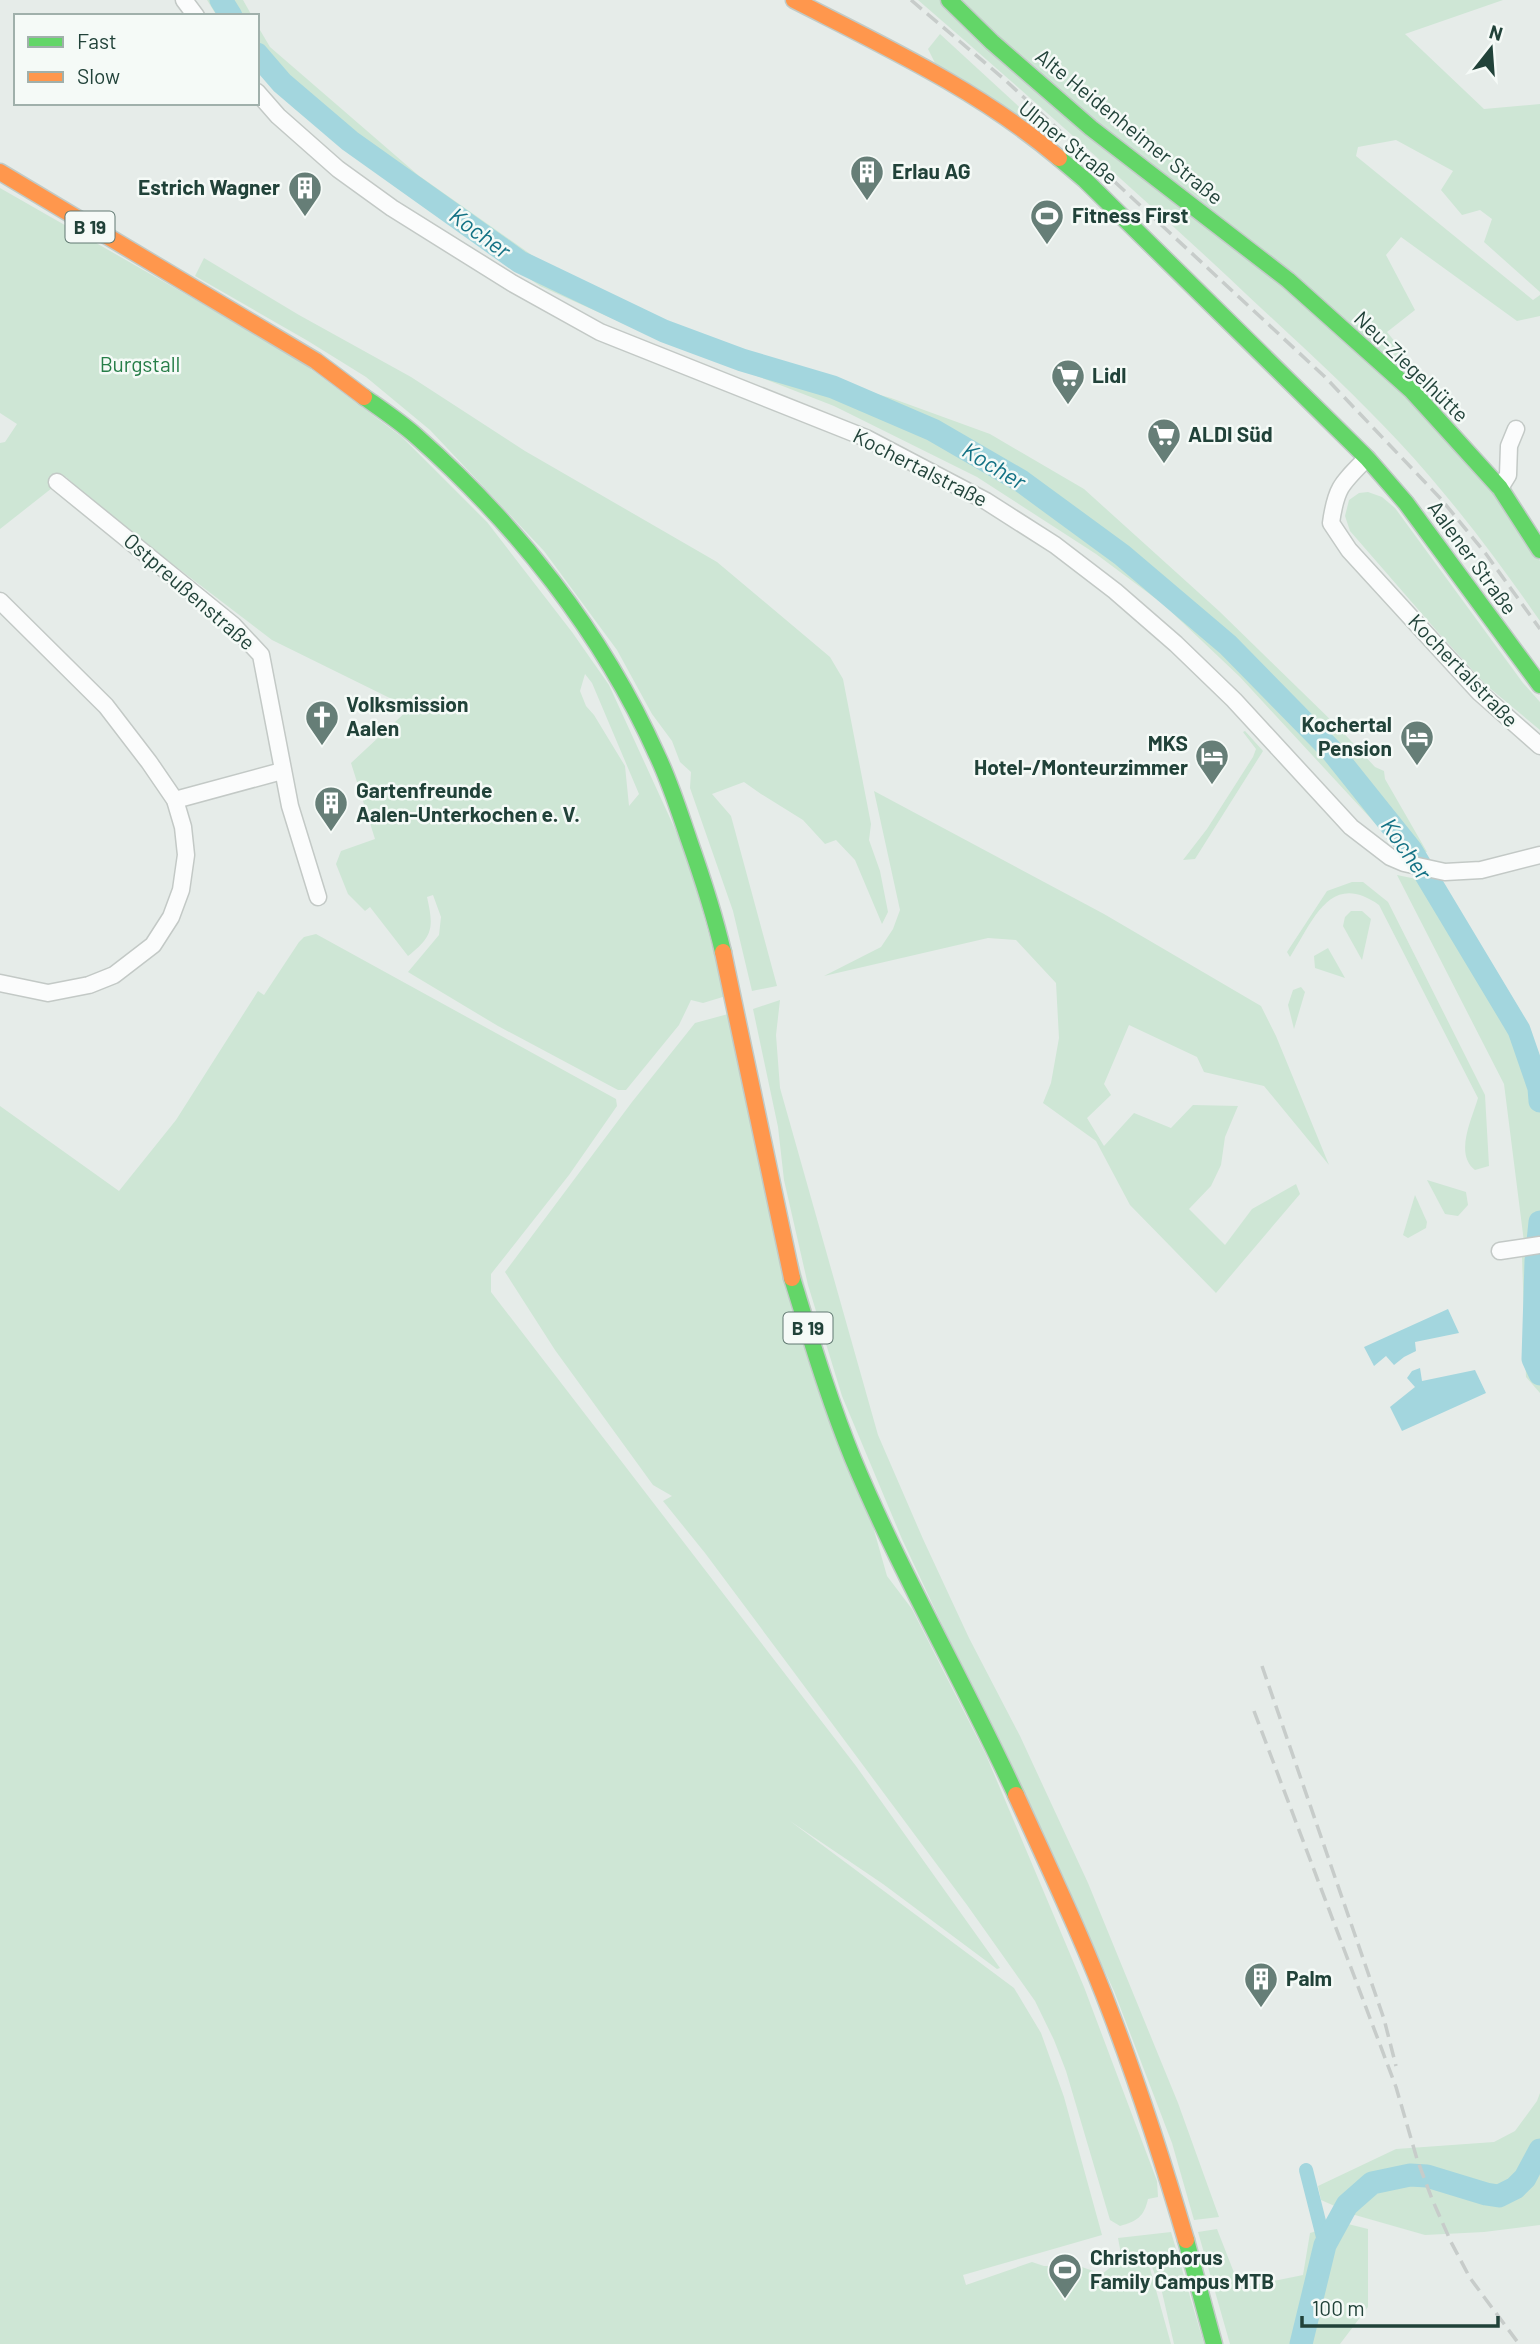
<svg xmlns="http://www.w3.org/2000/svg" width="1540" height="2344" font-family="Barlow,sans-serif">
	<style>
		.green { fill: #cee6d5; fill-rule: evenodd }
		.water { fill: #a3d6de }
		.lines { fill: none; stroke-linecap: round; stroke-linejoin: round }
		.stream { stroke: #a3d6de; stroke-width: 3.5 }
		.canal { stroke: #a3d6de; stroke-width: 14 }
		.river { stroke: #a3d6de; stroke-width: 23 }
		.street-casing { stroke: #c3c9c6; stroke-width: 19 }
		.fast-casing { stroke: #c1cac6; stroke-width: 19 }
		.slow-casing { stroke: #c1cac6; stroke-width: 19 }
		.street { stroke: #fbfcfc; stroke-width: 16 }
		.fast { stroke: #63d668; stroke-width: 16 }
		.slow { stroke: #ff974d; stroke-width: 16 }
		.rail { stroke: #c7ccca; stroke-width: 3.5; stroke-dasharray: 14 7; stroke-linecap: butt }
		.labels { text-anchor: middle; stroke-width: 5; stroke-linejoin: round; paint-order: stroke }
		.shield { fill: #f5faf7; stroke: #617972; stroke-width: 2 }
		.shield-label { font-size: 19px; font-weight: bold; fill: #214239 }
		.street-label { font-size: 21px; fill: #214239; stroke: #f5faf7 }
		.poi-label { font-size: 21px; font-weight: bold; fill: #214239; stroke: #f5faf7; text-anchor: start }
		.park-label { font-size: 21px; fill: #267e48; stroke: #f5faf7 }
		.water-label { font-size: 23px; font-style: italic; fill: #147285; stroke: #f5faf7 }
	</style>
	<rect width="100%" height="100%" fill="#e6ece9"/>
	<g class="green">
		<polygon points="207,0 243,0 252,16 217,16"/>
		<path d="M 918,0 L 1503,0 L 1405,34 L 1484,109 L 1540,104 L 1540,292 L 1484,242 L 1492,219 L 1480,210 L 1462,215 L 1441,190 L 1453,171 L 1396,140 L 1358,147 L 1356,156 L 1533,300 L 1540,295 L 1540,316 L 1517,321 L 1401,237 L 1386,255 L 1415,310 L 1387,332 L 1431,386 L 1412,391 L 1409,395 L 1496,492 L 1540,561 L 1540,621 C 1497,559 1451,498 1399,442 C 1345,384 1285,331 1227,276 C 1126,182 1023,91 918,0 Z"/>
		<polygon points="257,25 270,47 418,175 553,270 750,359 891,398 990,434 1084,489 1219,611 1338,727 1375,767 1384,771 1385,779 1427,852 1417,851 1386,835 1240,677 1163,604 1096,554 977,477 834,406 638,330 540,286 400,190 295,109 257,68"/>
		<polygon points="940,34 1052,137 1049,140 935,63 928,49"/>
		<path d="M 0,188 L 292,355 L 402,437 L 487,522 L 572,632 L 609,685 L 686,853 L 726,996 L 703,1003 L 691,1000 L 679,1025 L 626,1090 L 618,1090 L 498,1026 L 408,972 L 439,935 L 441,917 L 433,895 L 427,897 C 434,928 433,936 408,956 L 370,907 L 365,911 L 348,894 L 336,864 L 341,851 L 375,839 L 351,763 L 410,708 L 272,640 L 103,511 L 66,477 L 0,529 L 0,443 L 5,442 L 17,424 L 0,413 ZM 585,674 L 592,683 L 639,794 L 629,806 L 625,766 L 594,715 L 586,706 L 580,691 Z"/>
		<polygon points="204,258 299,315 411,377 525,451 717,562 830,657 843,679 871,824 869,840 880,871 888,912 882,924 855,860 836,840 825,844 803,820 761,794 744,782 712,794 731,816 777,986 752,991 733,911 690,788 691,772 680,762 672,741 652,714 617,650 544,551 430,430 366,377 308,341 195,276"/>
		<polygon points="1368,492 1382,497 1395,508 1523,683 1540,702 1540,730 1486,685 1436,630 1350,531 1345,516 1349,500 1359,493"/>
		<polygon points="1245,731 1263,751 1195,859 1183,860 1207,829 1253,757 1256,749 1243,732"/>
		<polygon points="874,791 1104,914 1261,1006 1276,1036 1329,1165 1264,1086 1204,1072 1197,1057 1129,1025 1104,1084 1111,1095 1087,1118 1104,1146 1134,1113 1171,1128 1193,1105 1238,1106 1225,1137 1221,1165 1211,1186 1189,1209 1225,1245 1252,1209 1296,1184 1300,1194 1216,1293 1130,1205 1096,1141 1043,1103 1051,1083 1059,1038 1056,983 1016,940 988,938 824,976 881,947 893,929 900,910"/>
		<polygon points="1397,875 1441,884 1530,1034 1540,1066 1540,1236 1524,1242 1504,1084"/>
		<path d="M 1352,882 L 1363,882 L 1388,902 L 1485,1095 L 1489,1166 L 1475,1170 C 1454,1154 1472,1119 1478,1098 L 1379,905 C 1330,870 1313,921 1290,957 L 1287,952 L 1327,891 Z"/>
		<polygon points="1351,911 1362,911 1371,919 1362,960 1343,926 1345,917"/>
		<polygon points="316,934 616,1099 617,1106 569,1175 491,1274 491,1292 856,1766 1000,1968 997,1969 883,1884 790,1821 1014,1988 1041,2033 1064,2097 1102,2235 963,2275 966,2285 1032,2262 1044,2266 1079,2266 1102,2274 1125,2256 1146,2254 1171,2344 0,2344 0,1106 119,1191 176,1120 258,991 264,995 299,942 304,937"/>
		<polygon points="1328,948 1345,978 1315,968 1314,956"/>
		<polygon points="1301,987 1305,992 1294,1029 1288,1005 1293,990"/>
		<polygon points="780,1000 776,1035 780,1088 878,1435 923,1539 969,1638 1020,1736 1088,1883 1178,2103 1219,2217 1194,2220 1172,2143 1114,1991 902,1539 842,1396 808,1285 784,1180 778,1127 753,1009"/>
		<path d="M 728,1014 L 887,1576 L 912,1609 L 986,1755 L 1084,1987 L 1157,2181 L 1158,2197 L 1148,2199 C 1144,2217 1137,2221 1120,2226 L 1110,2220 L 1066,2071 L 1054,2040 L 1035,2001 L 967,1905 L 793,1671 L 705,1553 L 663,1501 L 672,1496 L 653,1485 L 555,1350 L 505,1272 L 632,1102 L 695,1023 Z"/>
		<polygon points="1427,1180 1466,1192 1468,1205 1458,1216 1445,1214"/>
		<polygon points="1415,1195 1427,1222 1426,1228 1408,1238 1403,1235"/>
		<polygon points="1540,1253 1540,1393 1526,1377 1522,1257"/>
		<polygon points="1540,2093 1540,2225 1484,2232 1425,2235 1355,2215 1321,2200 1318,2186 1396,2149 1494,2142 1515,2131 1537,2101"/>
		<polygon points="1344,2223 1368,2229 1368,2307 1340,2344 1230,2344 1198,2232 1217,2229 1240,2288 1303,2275 1310,2233"/>
		<polygon points="1171,2232 1204,2344 1174,2344 1162,2292 1146,2252 1121,2254 1118,2238"/>
	</g>
	<g class="water">
		<polygon points="1448,1309 1459,1333 1415,1342 1416,1351 1404,1357 1394,1365 1386,1356 1374,1366 1364,1347"/>
		<polygon points="1420,1368 1422,1381 1475,1370 1486,1393 1402,1431 1390,1407 1415,1387 1407,1378 1412,1371"/>
	</g>
	<g class="lines">
		<polyline class="stream" points="1529,1265 1536,1261"/>
		<polyline class="canal" points="1306,2170 1325,2245"/>
		<g class="river">
			<polyline points="221,0 231,16"/>
			<polyline points="257,54 282,83 350,141 520,262 664,331 742,360 833,387 933,430 1021,481 1122,555 1228,645 1331,750 1411,850 1519,1030 1539,1088 1540,1101"/>
			<polyline points="1540,1222 1536,1261 1533,1359 1540,1374"/>
			<polyline points="1301,2344 1325,2245 1347,2205 1372,2183 1410,2175 1427,2176 1486,2194 1499,2196 1515,2188 1525,2178 1540,2150"/>
		</g>
		<g class="street-casing">
			<g id="street">
				<polyline points="184,0 196,16"/>
				<polyline points="257,92 278,116 338,169 392,208 512,283 600,332 866,438 986,501 1055,545 1115,591 1176,644 1234,700 1351,827 1390,857 1404,863 1445,872 1481,870 1540,855"/>
				<path d="M 1367,458 C 1342,483 1336,487 1331,523 L 1349,550 L 1480,693 L 1540,746"/>
				<polyline points="57,482 233,625 261,655 290,806 318,897"/>
				<polyline points="1500,488 1508,475 1509,446 1516,429"/>
				<polyline points="0,601 106,706 149,762 175,800 183,827 186,855 181,890 171,917 153,945 114,975 89,985 48,993 0,983"/>
				<polyline points="175,800 282,771"/>
				<polyline points="1500,1251 1540,1245"/>
			</g>
		</g>
		<g class="fast-casing">
			<g id="fast">
				<polyline points="949,0 992,42 1091,128 1288,280 1412,391 1500,488 1540,550"/>
				<polyline points="1059,158 1085,180 1367,458 1406,503 1540,685"/>
				<path d="M 364,397 C 381,409 399,421 415,435 C 516,524 602,632 657,755 C 670,782 679,811 689,840 C 702,877 714,913 723,952"/>
				<path d="M 792,1278 C 811,1339 829,1400 853,1459 C 901,1574 964,1682 1016,1795"/>
				<polyline points="1186,2240 1214,2344"/>
			</g>
		</g>
		<g class="slow-casing">
			<g id="slow">
				<path d="M 794,0 C 886,47 980,91 1059,158"/>
				<polyline points="0,172 316,361 364,397"/>
				<polyline points="723,952 792,1278"/>
				<path d="M 1016,1795 C 1049,1868 1084,1941 1112,2016 C 1140,2090 1164,2165 1186,2240"/>
			</g>
		</g>
		<use href="#street" class="street"/>
		<use href="#fast" class="fast"/>
		<use href="#slow" class="slow"/>
		<g class="rail">
			<polyline points="911,0 1004,79 1324,376 1441,499 1486,554 1540,629"/>
			<polyline points="1262,1666 1384,2019 1396,2066"/>
			<polyline points="1254,1711 1396,2087 1417,2159 1432,2199 1451,2242 1470,2278 1519,2344"/>
		</g>
	</g>
	<defs>
		<g id="building-pin" transform="scale(1.75)"><path d="M0 17L-7.5 6A9.5 9.5 0 1 1 7.5 6Z" fill="#667e77" stroke="#f5faf7"/><path d="M-4-6H4V6H1V3H-1V6H-4ZM-2.5-4.3h1.7v1.8h-1.7ZM.8-4.3h1.7v1.8H.8ZM-2.5-1h1.7V.8h-1.7ZM.8-1h1.7V.8H.8Z" fill="#fff"/></g>
		<g id="stadium-pin" transform="scale(1.75)"><path d="M0 17L-7.5 6A9.5 9.5 0 1 1 7.5 6Z" fill="#667e77" stroke="#f5faf7"/><path d="M0-5a6.5 5 0 1 0 0 10a6.5 5 0 1 0 0-10ZM-3.5-1.8h7v3.6h-7Z" fill="#fff"/></g>
		<g id="supermarket-pin" transform="scale(1.75)"><path d="M0 17L-7.5 6A9.5 9.5 0 1 1 7.5 6Z" fill="#667e77" stroke="#f5faf7"/><path d="M-6-5.5h2.5l.6 2H6L4.5 2H-2.5L-4.4-4H-6ZM-1.5 3.2a1.3 1.3 0 1 0 .1 0ZM3 3.2a1.3 1.3 0 1 0 .1 0Z" fill="#fff"/></g>
		<g id="church-pin" transform="scale(1.75)"><path d="M0 17L-7.5 6A9.5 9.5 0 1 1 7.5 6Z" fill="#667e77" stroke="#f5faf7"/><path d="M-1.2-6h2.4v3.5h3.3v2.4h-3.3V6h-2.4V-.1h-3.3v-2.4h3.3Z" fill="#fff"/></g>
		<g id="hotel-pin" transform="scale(1.75)"><path d="M0 17L-7.5 6A9.5 9.5 0 1 1 7.5 6Z" fill="#667e77" stroke="#f5faf7"/><path d="M-6-4.5h1.5V1H6V5H4.5V3h-9V5H-6ZM-4 0a1.8 1.8 0 1 1 3.6 0ZM.5 0V-2.5h3Q6-2.5 6 0Z" fill="#fff"/></g>
	</defs>
	<g fill-rule="evenodd">
		<use href="#building-pin" x="867" y="172"/>
		<use href="#building-pin" x="305" y="188"/>
		<use href="#stadium-pin" x="1047" y="216"/>
		<use href="#supermarket-pin" x="1068" y="376"/>
		<use href="#supermarket-pin" x="1164" y="435"/>
		<use href="#church-pin" x="322" y="717"/>
		<use href="#hotel-pin" x="1417" y="737"/>
		<use href="#hotel-pin" x="1212" y="756"/>
		<use href="#building-pin" x="331" y="803"/>
		<use href="#building-pin" x="1261" y="1979"/>
		<use href="#stadium-pin" x="1065" y="2270"/>
	</g>
	<g class="labels">
		<g class="shield">
			<rect x="65.5" y="211.5" width="49" height="31" rx="5"/>
			<rect x="783.5" y="1312.5" width="49" height="31" rx="5"/>
		</g>
		<g class="shield-label">
			<text x="90" y="234">B 19</text>
			<text x="808" y="1335">B 19</text>
		</g>
		<g class="street-label">
			<text transform="translate(1129 127) rotate(39)" y="7">Alte Heidenheimer Straße</text>
			<text transform="translate(1068 143) rotate(39)" y="7">Ulmer Straße</text>
			<text transform="translate(1411 367) rotate(44)" y="7">Neu-Ziegelhütte</text>
			<text transform="translate(920 468) rotate(27)" y="7">Kochertalstraße</text>
			<text transform="translate(1472 558) rotate(54)" y="7">Aalener Straße</text>
			<text transform="translate(189 592) rotate(41)" y="7">Ostpreußenstraße</text>
			<text transform="translate(1463 671) rotate(46)" y="7">Kochertalstraße</text>
		</g>
		<g class="poi-label">
			<text x="892" y="179">Erlau AG</text>
			<text x="280" y="195" text-anchor="end">Estrich Wagner</text>
			<text x="1072" y="223">Fitness First</text>
			<text x="1092" y="383">Lidl</text>
			<text x="1188" y="442">ALDI Süd</text>
			<text x="346" y="712">Volksmission<tspan x="346" dy="24">Aalen</tspan></text>
			<text x="1392" y="732" text-anchor="end">Kochertal<tspan x="1392" dy="24">Pension</tspan></text>
			<text x="1188" y="751" text-anchor="end">MKS<tspan x="1188" dy="24">Hotel-/Monteurzimmer</tspan></text>
			<text x="356" y="798">Gartenfreunde<tspan x="356" dy="24">Aalen-Unterkochen e. V.</tspan></text>
			<text x="1286" y="1986">Palm</text>
			<text x="1090" y="2265">Christophorus<tspan x="1090" dy="24">Family Campus MTB</tspan></text>
		</g>
		<g class="park-label">
			<text x="140" y="372">Burgstall</text>
		</g>
		<g class="water-label">
			<text transform="translate(480 233) rotate(36)" y="8">Kocher</text>
			<text transform="translate(994 466) rotate(31)" y="8">Kocher</text>
			<text transform="translate(1406 849) rotate(55)" y="8">Kocher</text>
		</g>
	</g>
	<rect x="14" y="14" width="245" height="91" fill="#f5faf7" stroke="#a0b0ab" stroke-width="2"/>
	<rect x="28" y="37" width="35" height="10" fill="#63d668" stroke="#a0b0ab" stroke-width="2"/>
	<text x="77" y="49" font-size="21" fill="#214239">Fast</text>
	<rect x="28" y="72" width="35" height="10" fill="#ff974d" stroke="#a0b0ab" stroke-width="2"/>
	<text x="77" y="84" font-size="21" fill="#214239">Slow</text>
	<g transform="translate(1491 49) rotate(17)" stroke="#f5faf7" stroke-width="5" paint-order="stroke">
	<path d="M0-5L12 26L0 18L-12 26Z" fill="#214239"/>
	<text y="-10" font-size="19" font-weight="bold" text-anchor="middle" fill="#214239">N</text>
	</g>
	<path d="M1302 2316v10h196v-10" fill="none" stroke="#214239" stroke-width="3.5"/>
	<text x="1312" y="2316" font-size="21" fill="#214239" stroke="#f5faf7" stroke-width="5" paint-order="stroke">100 m</text>
</svg>
